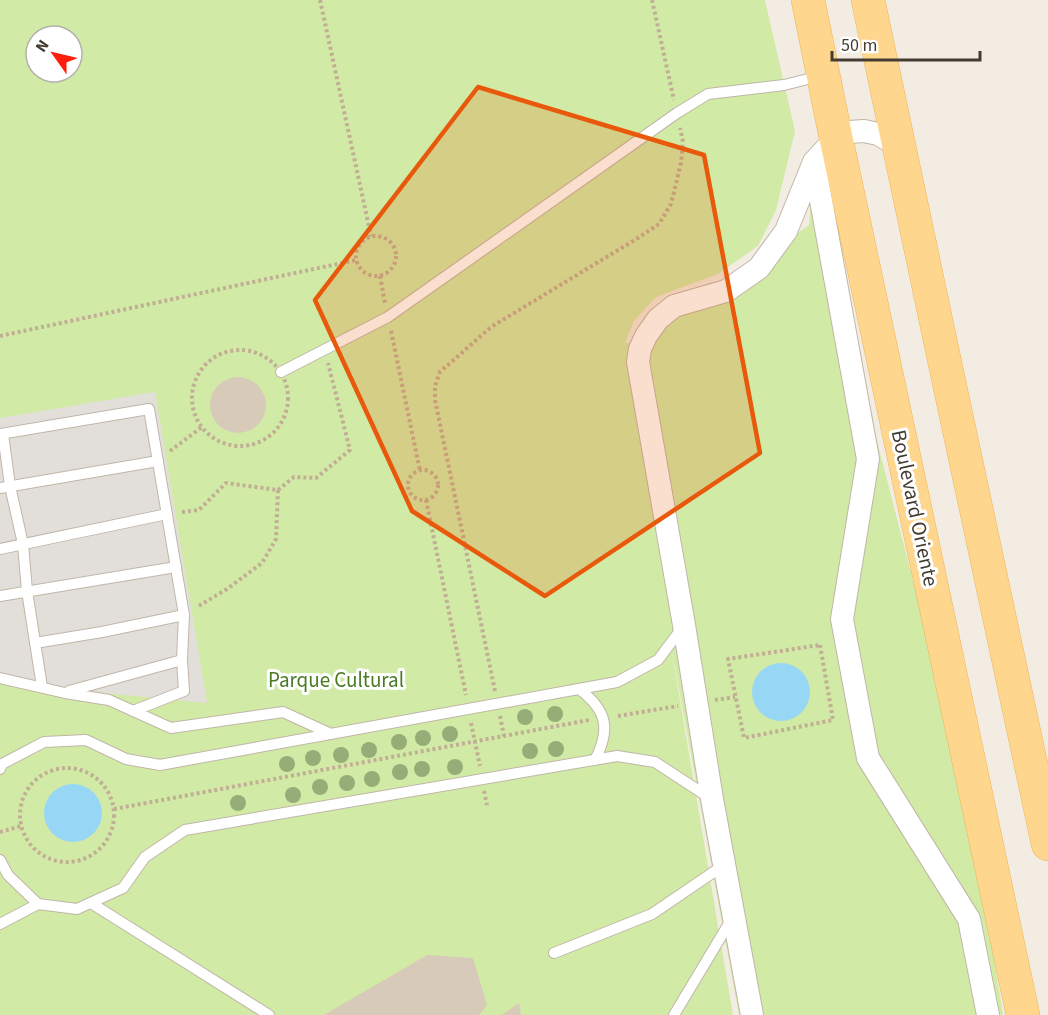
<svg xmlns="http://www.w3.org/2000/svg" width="1048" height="1015" font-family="'Source Sans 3',sans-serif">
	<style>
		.green { fill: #d1eba6; fill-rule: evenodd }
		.parking { fill: #e2dfdb }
		.water { fill: #98d6f5 }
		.building { fill: #d8cab9 }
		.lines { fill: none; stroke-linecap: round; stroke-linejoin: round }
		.service-casing { stroke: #c1b6a7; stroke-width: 12 }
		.minor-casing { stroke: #c1b6a7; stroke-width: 24 }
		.primary-casing { stroke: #edb456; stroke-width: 34 }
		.path { stroke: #c1ae94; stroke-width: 4; stroke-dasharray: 3 3; stroke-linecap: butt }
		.service { stroke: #fff; stroke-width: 10 }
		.minor { stroke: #fff; stroke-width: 22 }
		.primary { stroke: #ffd68e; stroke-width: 33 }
		.tree { fill: #96ad78 }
		.marked { fill: #e8590c; fill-opacity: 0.2; stroke: #e8590c; stroke-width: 4.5; stroke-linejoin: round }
		.labels { text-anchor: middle; stroke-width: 6; stroke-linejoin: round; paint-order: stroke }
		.street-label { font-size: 21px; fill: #443c32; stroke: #fff }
		.park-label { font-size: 21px; fill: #4a7a22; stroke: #fff }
	</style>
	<rect width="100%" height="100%" fill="#f3ece2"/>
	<path class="green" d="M 0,0 L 765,0 L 795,131 L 776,210 L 758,246 L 718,274 L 656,297 L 634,321 L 625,343 L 642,344 L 809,225 L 812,189 L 967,790 L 1003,1015 L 739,1015 L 670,641 L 733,1015 L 0,1015 ZM 36,36 L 72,36 L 72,72 L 36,72 Z"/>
	<polygon class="parking" points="155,392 207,703 42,687 0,681 0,418"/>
	<g class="water">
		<circle cx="781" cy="692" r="29"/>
		<circle cx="73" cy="813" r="29"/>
	</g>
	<g class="building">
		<circle cx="238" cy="405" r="28"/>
		<polygon points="427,955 473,958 487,1005 479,1015 324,1015"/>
		<polygon points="519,1003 521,1015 502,1015"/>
	</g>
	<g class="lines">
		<g class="service-casing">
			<g id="service">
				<polyline points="281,372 388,317 677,113 708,94 784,85 820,76"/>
				<polyline points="0,434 149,409 184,615 182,660 184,691 133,711"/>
				<polyline points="3,434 10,486 23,544 27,591 42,687"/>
				<polyline points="0,488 158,461"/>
				<polyline points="0,549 167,514"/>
				<polyline points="0,596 176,567"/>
				<polyline points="35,643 102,632 184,615"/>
				<polyline points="0,678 65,693 109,700 171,728 283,712 331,734"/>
				<path d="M 579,689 C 607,710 611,729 595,760"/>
				<polyline points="69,691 182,660"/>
				<polyline points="0,769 2,764 44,742 86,740 126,759 160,765 617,682 658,660 682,628"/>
				<polyline points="0,860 8,875 38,904 77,909 123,888 145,857 185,830 617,756 655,762 710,798"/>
				<polyline points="91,903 269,1015"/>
				<polyline points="0,924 38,904"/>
				<polyline points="554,953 652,914 724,865"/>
				<polyline points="674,1015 731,920"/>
			</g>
		</g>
		<g class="minor-casing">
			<g id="minor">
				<polyline points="814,162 868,459 842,619 868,758 969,919 988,1015"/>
				<polyline points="752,1015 712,799 684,625 638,362 640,349 646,336 658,319 674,306 726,291 759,268 786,231 814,162 836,138 849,132 864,131 878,134 890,141 899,152"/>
			</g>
		</g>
		<g class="primary-casing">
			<g id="primary">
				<polyline points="808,0 836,138 1023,1015"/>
				<path d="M 868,0 C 926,282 989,562 1048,844"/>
			</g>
		</g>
		<g class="path">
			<polyline points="320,0 371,236"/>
			<polyline points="652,0 674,100"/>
			<circle cx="376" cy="256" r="20"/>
			<polyline points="380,276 385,303"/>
			<polyline points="391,331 420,471"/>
			<polyline points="0,336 356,260"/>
			<circle cx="240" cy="398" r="48"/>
			<polyline points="170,451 202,427"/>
			<circle cx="423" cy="485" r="15"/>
			<polyline points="278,490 294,477 316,478 350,450 328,363"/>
			<polyline points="426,500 466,695"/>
			<polyline points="182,512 199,510 226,483 278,490 276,539 262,563 227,589 197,607"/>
			<polygon points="820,645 833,720 744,738 728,659"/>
			<polyline points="495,691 435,400 435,386 440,372 491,327 638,238 659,224 671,204 681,163 683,142 680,128"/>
			<polyline points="715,700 735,697"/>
			<polyline points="500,716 504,736"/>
			<polyline points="618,716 678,706"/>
			<polyline points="471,723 480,766"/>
			<circle cx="67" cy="815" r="47"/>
			<polyline points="484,791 487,805"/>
			<polyline points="114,809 589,720"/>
			<polyline points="0,832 21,826"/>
		</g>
		<use href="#service" class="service"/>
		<use href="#minor" class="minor"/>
		<use href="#primary" class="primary"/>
	</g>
	<g class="tree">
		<circle cx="555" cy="714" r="8"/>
		<circle cx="525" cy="717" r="8"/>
		<circle cx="450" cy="734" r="8"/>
		<circle cx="423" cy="738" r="8"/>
		<circle cx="399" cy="742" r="8"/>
		<circle cx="556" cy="749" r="8"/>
		<circle cx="369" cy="750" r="8"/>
		<circle cx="530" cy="751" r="8"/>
		<circle cx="341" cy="755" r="8"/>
		<circle cx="313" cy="758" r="8"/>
		<circle cx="287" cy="764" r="8"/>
		<circle cx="455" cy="767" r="8"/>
		<circle cx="422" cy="769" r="8"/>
		<circle cx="400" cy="772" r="8"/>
		<circle cx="372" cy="779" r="8"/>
		<circle cx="347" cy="783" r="8"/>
		<circle cx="320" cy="787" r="8"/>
		<circle cx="293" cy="795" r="8"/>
		<circle cx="238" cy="803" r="8"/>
	</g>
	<path class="marked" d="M 478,87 L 704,155 L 760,453 L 545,596 L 412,511 L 315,300 Z"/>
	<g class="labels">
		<g class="street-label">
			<text transform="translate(915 508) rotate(78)" y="7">Boulevard Oriente</text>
		</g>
		<g class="park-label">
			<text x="336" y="687">Parque Cultural</text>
		</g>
	</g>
	<g transform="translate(54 54) rotate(304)"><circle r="28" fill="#ffffff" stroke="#b4b1ad" stroke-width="1.5"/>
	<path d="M0-4.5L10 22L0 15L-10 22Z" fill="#ff1e0c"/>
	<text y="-9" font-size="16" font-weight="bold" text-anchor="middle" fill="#443c32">N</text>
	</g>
	<path d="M832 51v9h148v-9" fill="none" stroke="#443c32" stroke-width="3"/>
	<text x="841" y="51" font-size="18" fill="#443c32" stroke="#ffffff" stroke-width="4.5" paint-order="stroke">50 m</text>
</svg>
